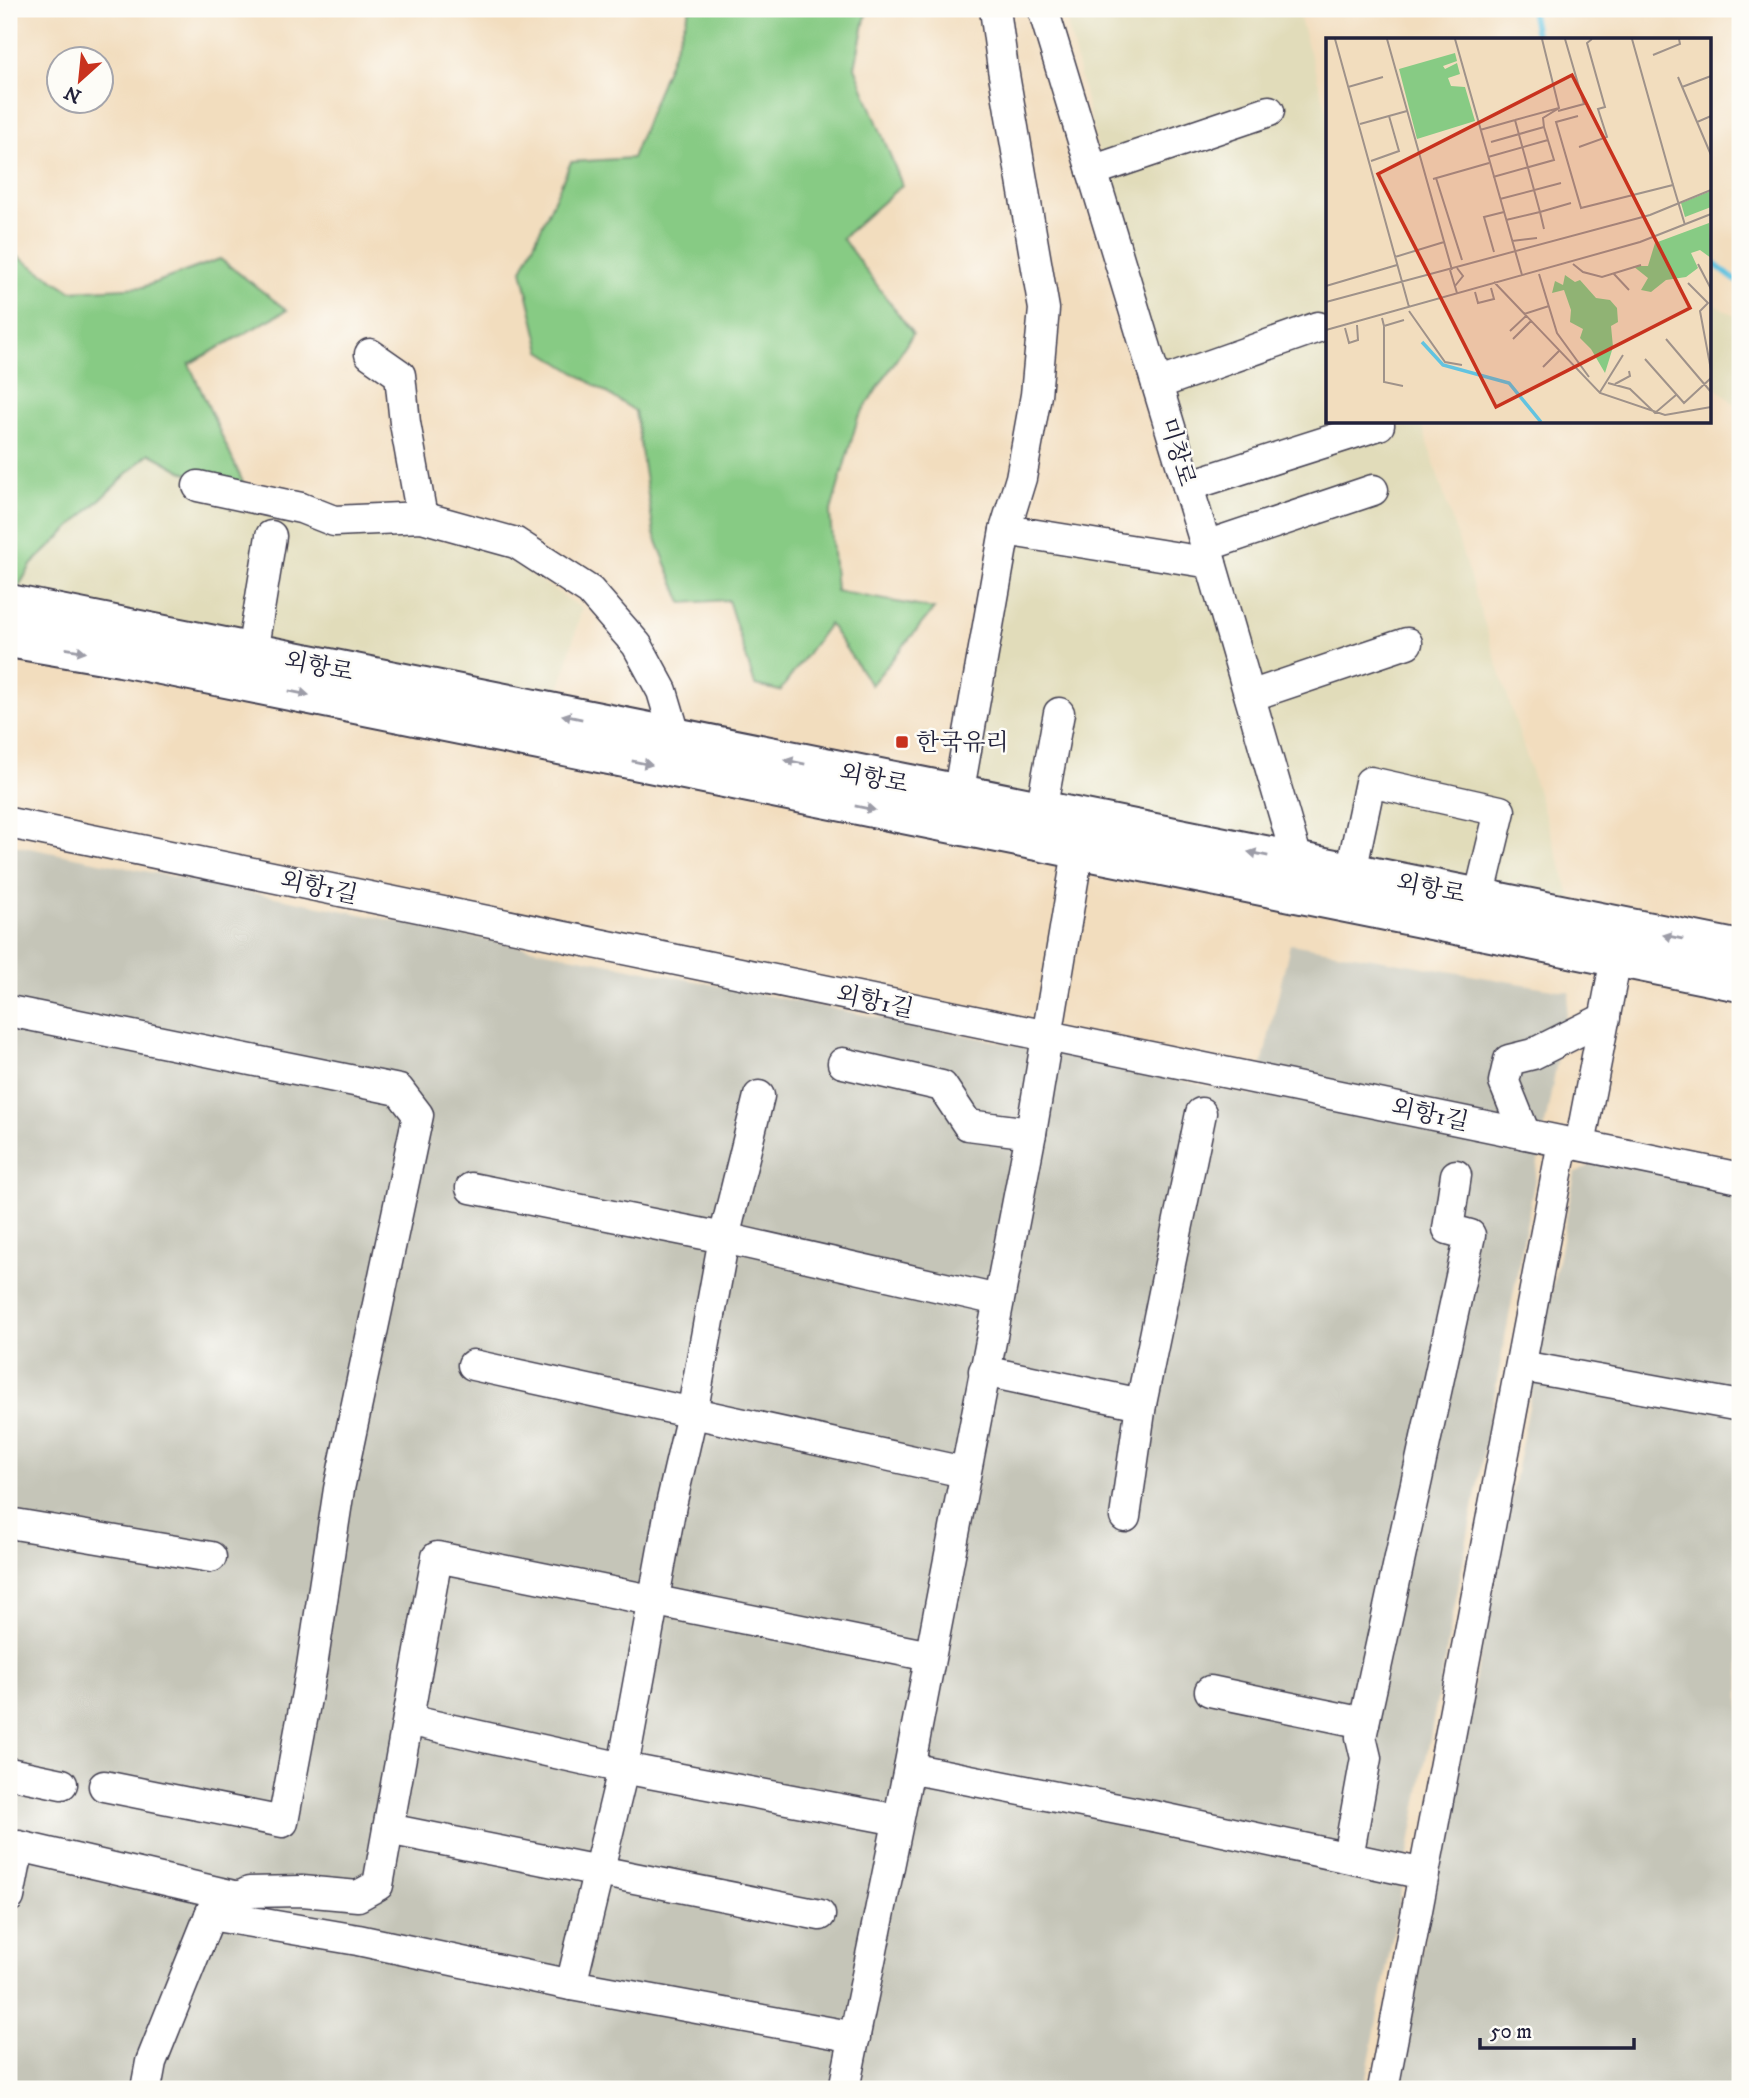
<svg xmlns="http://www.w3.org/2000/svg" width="1749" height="2098" font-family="'IM FELL DW Pica','Noto Serif KR',serif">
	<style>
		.built { fill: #e1dcba }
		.industrial { fill: #c5c5b8 }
		.green { fill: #87cb84; stroke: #547660; stroke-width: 2 }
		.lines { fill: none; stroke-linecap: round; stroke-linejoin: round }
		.stream { stroke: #62c3e0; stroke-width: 6 }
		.minor-casing { stroke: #413e4f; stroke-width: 33 }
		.major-casing { stroke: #413e4f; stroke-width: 42 }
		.minor { stroke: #fff; stroke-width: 30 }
		.major { stroke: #fff; stroke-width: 38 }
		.oneway { fill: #9c9ca7 }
		.poi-dot { fill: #c8321e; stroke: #fdfcf7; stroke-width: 2.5 }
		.labels { text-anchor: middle; stroke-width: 5; stroke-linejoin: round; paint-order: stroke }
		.street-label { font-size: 24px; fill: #22223b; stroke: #fdfcf7 }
		.poi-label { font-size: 24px; fill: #22223b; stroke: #fdfcf7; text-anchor: start }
		.inset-river { fill: none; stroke: #62c3e0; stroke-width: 3.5 }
		.inset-road { fill: none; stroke: #9f928a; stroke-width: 2 }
		.view { fill: #c8321e; fill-opacity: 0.15; stroke: #c8321e; stroke-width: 3.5 }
		.inset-edge { fill: none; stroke: #22223b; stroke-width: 3.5 }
	</style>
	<rect width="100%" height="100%" fill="#fdfcf7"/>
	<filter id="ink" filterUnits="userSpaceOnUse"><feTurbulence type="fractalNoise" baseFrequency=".0143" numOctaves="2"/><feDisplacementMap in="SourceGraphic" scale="14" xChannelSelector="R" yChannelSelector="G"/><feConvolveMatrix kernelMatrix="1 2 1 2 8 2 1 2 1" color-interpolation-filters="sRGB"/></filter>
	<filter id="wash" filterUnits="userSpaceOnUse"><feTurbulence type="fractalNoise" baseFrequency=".00686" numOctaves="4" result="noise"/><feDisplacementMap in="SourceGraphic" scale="28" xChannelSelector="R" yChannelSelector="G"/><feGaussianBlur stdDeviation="1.57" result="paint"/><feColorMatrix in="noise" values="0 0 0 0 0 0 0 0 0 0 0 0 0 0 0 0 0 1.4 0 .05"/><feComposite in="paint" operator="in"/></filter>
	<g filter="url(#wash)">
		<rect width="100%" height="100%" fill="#f2ddbe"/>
		<g class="built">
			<polygon points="1064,9 1297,9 1327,111 1327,422 1421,422 1573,904 965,787 1017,521 1193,548"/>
			<polygon points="1713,303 1740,319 1740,409 1709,381 1709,308"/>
			<polygon points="149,453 256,511 490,548 582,608 556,703 16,591 32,564"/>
		</g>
		<g class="industrial">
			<polygon points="9,844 966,1035 1255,1096 1290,944 1570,992 1364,2089 9,2089"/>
			<polygon points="1599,1160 1740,1187 1740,2089 1394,2089 1575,1174"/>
		</g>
		<g class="green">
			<polygon points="690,9 867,9 855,67 902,185 842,238 913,334 858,418 830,514 836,591 934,609 871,685 829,624 780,691 755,685 728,600 682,603 654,534 635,411 541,351 522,270 571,162 632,158"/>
			<polygon points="17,256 71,291 143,287 220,259 287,310 189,364 256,511 149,453 32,564 16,591 9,590 9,265"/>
		</g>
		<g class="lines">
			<g class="stream">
				<polyline points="1531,9 1537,40"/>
				<polyline points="1709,260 1740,284"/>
			</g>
		</g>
	</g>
	<g filter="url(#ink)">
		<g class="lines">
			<g class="minor-casing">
				<g id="minor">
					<polyline points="1043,9 1206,546 1303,880"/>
					<polyline points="1092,171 1269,111"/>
					<polyline points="370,354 400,375 405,423 422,517"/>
					<polyline points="1157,384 1318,327"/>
					<polyline points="198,486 301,508 334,521 422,517 516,543 590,591 637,645 662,691 676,738"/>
					<polyline points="1188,486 1379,425"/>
					<polyline points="1005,530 1211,563"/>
					<polyline points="1206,546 1373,490"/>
					<polyline points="252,653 271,536"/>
					<polyline points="1250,696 1407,643"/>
					<polyline points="958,795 1005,530 1021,478 1036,395 1044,309 1003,69 995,9"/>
					<polyline points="1041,811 1059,713"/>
					<polyline points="9,823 1740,1178"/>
					<polyline points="1351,872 1370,782 1500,811 1479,898"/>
					<polyline points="9,1011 399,1090 418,1115 339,1489 312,1666 283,1822 104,1786"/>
					<polyline points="843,1063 942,1086 968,1125 1031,1133"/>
					<polyline points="759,1096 724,1238 998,1300"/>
					<polyline points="1525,1134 1504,1082 1509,1060 1533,1054 1605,1018"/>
					<polyline points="1580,1145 1616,958"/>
					<polyline points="471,1188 724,1238 692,1414 671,1505 621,1778 571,1985 855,2037"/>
					<polyline points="473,1365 964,1472"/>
					<polyline points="1521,1366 1740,1406"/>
					<polyline points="984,1371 1141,1404 1201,1113"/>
					<polyline points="1125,1517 1141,1404"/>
					<polyline points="9,1523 211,1557"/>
					<polyline points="1210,1691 1364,1723"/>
					<polyline points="408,1720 623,1768 898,1820"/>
					<polyline points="909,1768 1158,1817 1424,1874"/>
					<polyline points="9,1773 62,1784"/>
					<polyline points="388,1829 437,1557 930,1656"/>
					<polyline points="1348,1857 1366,1758 1361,1737 1470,1235 1448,1229 1456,1175"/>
					<polyline points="9,1897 19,1846 239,1897"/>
					<polyline points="210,1915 358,1940 571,1985"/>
					<polyline points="146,2089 151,2062 212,1910 249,1892 302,1891 358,1896 378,1885 388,1829 820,1915"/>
					<polyline points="844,2089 909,1768 1031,1133 1078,851"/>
					<polyline points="1383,2089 1563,1142"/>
				</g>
			</g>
			<g class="major-casing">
				<g id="major">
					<polyline points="9,604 1740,950"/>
					<polyline points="9,638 121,657 1740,982"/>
				</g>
			</g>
			<use href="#minor" class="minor"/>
			<use href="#major" class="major"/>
		</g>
		<defs><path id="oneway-solid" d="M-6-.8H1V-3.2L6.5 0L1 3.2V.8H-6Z" transform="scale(1.75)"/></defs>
		<g class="oneway">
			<use href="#oneway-solid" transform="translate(76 650) rotate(9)"/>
			<use href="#oneway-solid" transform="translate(299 693) rotate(11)"/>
			<use href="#oneway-solid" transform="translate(572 717) rotate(-169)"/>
			<use href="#oneway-solid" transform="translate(795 762) rotate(-169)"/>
			<use href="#oneway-solid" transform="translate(642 763) rotate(11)"/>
			<use href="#oneway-solid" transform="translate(865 808) rotate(11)"/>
			<use href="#oneway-solid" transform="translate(1258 854) rotate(-169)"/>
			<use href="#oneway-solid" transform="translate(1673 937) rotate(-169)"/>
		</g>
	</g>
	<rect class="poi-dot" x="895" y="735" width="14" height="14" rx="3.5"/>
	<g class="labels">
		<g class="street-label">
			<text transform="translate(1178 452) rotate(73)" y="8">미창로</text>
			<text transform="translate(319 666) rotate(11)" y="8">외항로</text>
			<text transform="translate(874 778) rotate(11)" y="8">외항로</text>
			<text transform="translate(319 887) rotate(12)" y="8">외항1길</text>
			<text transform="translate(1431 888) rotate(11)" y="8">외항로</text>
			<text transform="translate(875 1001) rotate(12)" y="8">외항1길</text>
			<text transform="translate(1430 1114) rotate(12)" y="8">외항1길</text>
		</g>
		<g class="poi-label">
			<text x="916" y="750">한국유리</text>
		</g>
	</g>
	<g transform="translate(1326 38)">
		<rect width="385" height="385" fill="#f2ddbe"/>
		<path d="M 129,15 L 131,23 L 117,28 L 119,31 L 131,25 L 134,36 L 122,40 L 125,48 L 139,49 L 149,83 L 91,101 L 73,31 ZM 385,153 L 385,169 L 359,179 L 355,165 ZM 383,185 L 385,220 L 374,212 L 365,215 L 372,230 L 360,239 L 340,242 L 325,254 L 315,252 L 322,240 L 307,228 L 322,228 L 329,205 ZM 239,237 L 249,244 L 254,242 L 270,260 L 284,262 L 291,270 L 292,284 L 285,288 L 287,309 L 279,335 L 265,311 L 254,300 L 257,291 L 244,284 L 245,272 L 238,252 L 226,255 L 229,243 L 237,247 Z" fill="#87cb84"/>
		<path class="inset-river" d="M 96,304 L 117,327 L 183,345 L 215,384"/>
		<path class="inset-road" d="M 9,1 L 83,269M 61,1 L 126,232M 129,1 L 196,237M 306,1 L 347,147M 327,17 L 354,6 L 353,1M 352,39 L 371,84M 22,49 L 57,39M 356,49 L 385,38M 232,73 L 258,66 L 239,1M 252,78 L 230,84 L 255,170 L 347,147 L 359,187M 385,78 L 371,84 L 385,117M 189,82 L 233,70M 34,86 L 81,73M 154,92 L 189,82 L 214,174 L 245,165M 165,104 L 218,89 L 217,80 L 233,70 L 216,1M 253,109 L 281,99 L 272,71 L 279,69 L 261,5 L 266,1M 162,119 L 222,102M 45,123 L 73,113 L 63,78M 167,139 L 228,122 L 218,89M 110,140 L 136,222M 107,141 L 163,125M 174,161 L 235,145M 180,182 L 214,174 L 218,191M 186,203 L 211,200M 168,214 L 158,179 L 178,174M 69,219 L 118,204M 247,226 L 257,234 L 276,239 L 315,227M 372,226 L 385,251M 124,232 L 131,255M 213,236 L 231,295 L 263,339M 288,236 L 303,252M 168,244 L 274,355 L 339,377 L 385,369M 362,245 L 382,265 L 374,273 L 385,332M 0,248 L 71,227M 129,248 L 137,238 L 131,230M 149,254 L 152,265 L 168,261 L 165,250M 0,264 L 324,177 L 385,152M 83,273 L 119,324 L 136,327M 198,276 L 223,268M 56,280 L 58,288 L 78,282M 58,288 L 58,344 L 77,348M 19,290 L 23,305 L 32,302 L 31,287M 0,292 L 314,204 L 385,176M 184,293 L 200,278M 187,301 L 205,283M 340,301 L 385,354M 319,321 L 358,365 L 385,340M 217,329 L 233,313M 282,345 L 304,351 L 329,375 L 350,357M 289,346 L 304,338 L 303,333M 274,354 L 297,317"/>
		<path class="view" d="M 246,37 L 364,270 L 170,369 L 52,136 Z"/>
		<rect width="385" height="385" class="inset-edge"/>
	</g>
	<rect width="1749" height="2098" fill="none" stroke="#fdfcf7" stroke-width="35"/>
	<g transform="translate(80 80) rotate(207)"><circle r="33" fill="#fdfcf7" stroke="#a5a5ac" stroke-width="2"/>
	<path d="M0-5L12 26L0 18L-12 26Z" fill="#c8321e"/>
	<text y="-10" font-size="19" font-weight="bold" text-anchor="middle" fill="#22223b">N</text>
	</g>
	<path d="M1480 2038v10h154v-10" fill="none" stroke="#22223b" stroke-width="3.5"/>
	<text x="1490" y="2038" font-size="21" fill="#22223b" stroke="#fdfcf7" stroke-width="5" paint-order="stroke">50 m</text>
</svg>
